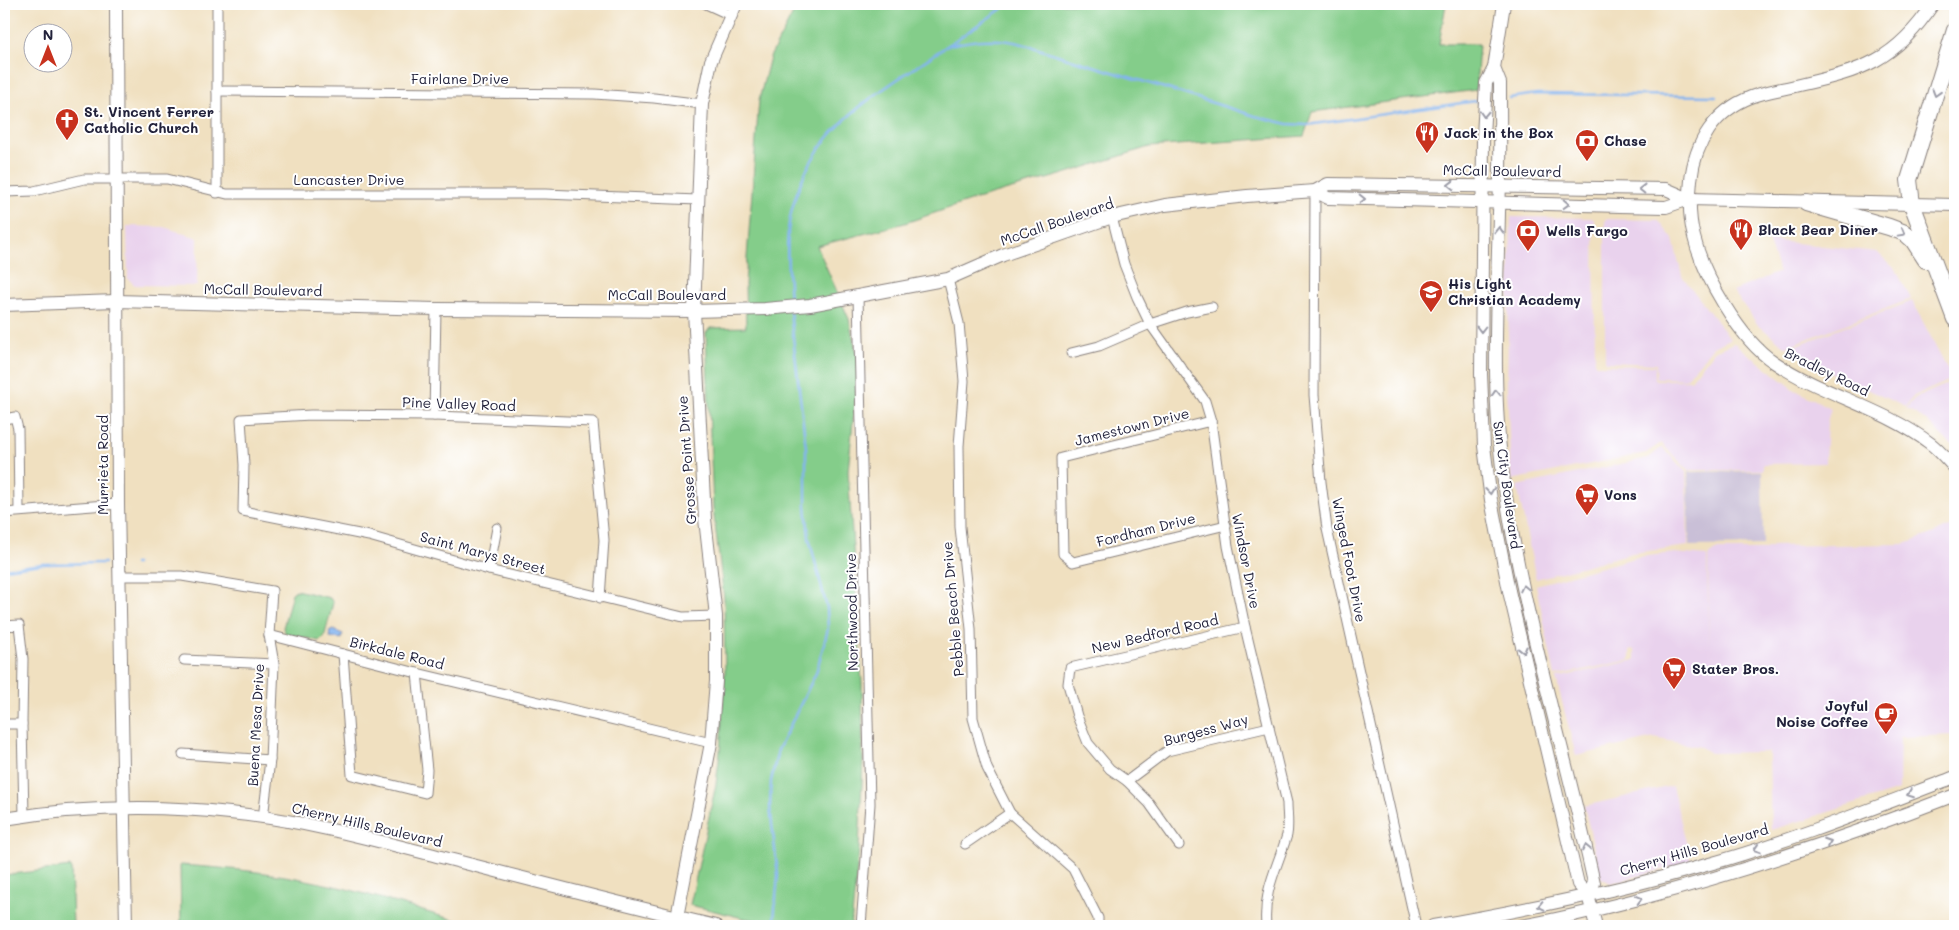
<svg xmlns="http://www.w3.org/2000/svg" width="1959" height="930" font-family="Mali,sans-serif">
  <rect width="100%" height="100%" fill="#fff"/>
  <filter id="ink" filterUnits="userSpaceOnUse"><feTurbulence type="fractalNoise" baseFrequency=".02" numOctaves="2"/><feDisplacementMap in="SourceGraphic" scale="10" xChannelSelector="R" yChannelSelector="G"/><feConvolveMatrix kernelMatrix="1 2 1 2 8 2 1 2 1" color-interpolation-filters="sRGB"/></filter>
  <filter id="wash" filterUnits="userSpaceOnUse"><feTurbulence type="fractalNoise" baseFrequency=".0096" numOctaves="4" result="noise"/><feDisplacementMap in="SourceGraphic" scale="20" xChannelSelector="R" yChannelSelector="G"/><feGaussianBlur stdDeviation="1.12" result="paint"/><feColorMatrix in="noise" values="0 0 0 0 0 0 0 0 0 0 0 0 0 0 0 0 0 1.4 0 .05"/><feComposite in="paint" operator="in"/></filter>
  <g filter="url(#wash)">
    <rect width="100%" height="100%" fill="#f0e0c0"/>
    <!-- built -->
    <g fill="#e9d2ed">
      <path d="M 1511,217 L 1594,218 L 1595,365 L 1655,366 L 1655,380 L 1691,380 L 1714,351 L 1734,343 L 1795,390 L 1831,408 L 1827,422 L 1825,463 L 1763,464 L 1763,470 L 1688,470 L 1661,443 L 1646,453 L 1511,480 L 1507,386 Z"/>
      <path d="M 1605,219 L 1658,220 L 1673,239 L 1682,276 L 1730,339 L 1713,347 L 1686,379 L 1656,378 L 1656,364 L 1605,362 Z"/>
      <path d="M 127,226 L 164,227 L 198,238 L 197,286 L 135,285 L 128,279 Z"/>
      <path d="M 1768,240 L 1877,252 L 1896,270 L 1911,299 L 1786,347 L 1758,325 L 1733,291 L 1779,272 Z"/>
      <path d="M 1912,301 L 1953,379 L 1914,396 L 1905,407 L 1825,370 L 1787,349 Z"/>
      <path d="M 1954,381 L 1955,383 L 1955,448 L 1924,419 L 1906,408 L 1915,398 Z"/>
      <path d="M 1662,447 L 1686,472 L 1688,546 L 1632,553 L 1536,579 L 1517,486 L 1649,458 Z"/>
      <path d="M 1955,525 L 1955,735 L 1900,737 L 1899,790 L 1771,830 L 1769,752 L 1710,753 L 1701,747 L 1654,738 L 1576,756 L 1556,678 L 1635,660 L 1635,650 L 1630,649 L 1630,660 L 1555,676 L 1536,585 L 1638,557 L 1675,553 L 1707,556 L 1709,649 L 1662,649 L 1709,649 L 1708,556 L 1716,550 L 1763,550 L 1773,546 L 1905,544 Z"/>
      <path d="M 1672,786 L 1691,862 L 1611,883 L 1601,878 L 1584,806 Z"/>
    </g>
    <!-- industrial -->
    <path fill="#c9bfd7" d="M 1762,471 L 1763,545 L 1689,546 L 1688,472 Z"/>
    <!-- green -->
    <g fill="#84cd8a" stroke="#537862">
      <path d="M 798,4 L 1446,4 L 1439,44 L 1479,44 L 1476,90 L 1312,112 L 1304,136 L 1149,147 L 1064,174 L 973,200 L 905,223 L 817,246 L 849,319 L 859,363 L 848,471 L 862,683 L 863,761 L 859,849 L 851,926 L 792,926 L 743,918 L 690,905 L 716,784 L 720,752 L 725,673 L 724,598 L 713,508 L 706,333 L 710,328 L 746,327 L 745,284 L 759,100 L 770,57 Z"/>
      <path d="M 296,590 L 330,598 L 333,603 L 324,638 L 319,641 L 285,633 L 283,628 L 292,593 Z"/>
      <path d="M 180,865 C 225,868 271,872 316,882 C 371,893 424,913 478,926 L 181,926 Z"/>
      <path d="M 71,867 L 73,926 L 4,926 L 4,875 Z"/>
    </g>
    <!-- water -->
    <path fill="#83b4ef" stroke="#526b95" d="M 333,630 L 343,634 L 341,639 L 330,637 L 329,632 Z"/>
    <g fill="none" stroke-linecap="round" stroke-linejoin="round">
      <!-- stream -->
      <g stroke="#83b4ef" stroke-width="2.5">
        <path d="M 949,45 C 973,40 995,37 1019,43 L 1255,116 L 1288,124 L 1307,125 L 1476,101"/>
        <path d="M 1509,98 L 1537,94 L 1716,96"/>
        <path d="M 790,303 C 789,277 785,249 789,223 C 804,140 855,108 920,64 C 950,44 979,24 1009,4"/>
        <path d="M 134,564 L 136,564"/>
        <path d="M 4,569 L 42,564 L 105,563"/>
        <path d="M 774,919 L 778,875 L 770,807 L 771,781 L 778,750 L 816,673 L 828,629 L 827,608 L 809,538 L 806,506 L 806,448 L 790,311"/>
      </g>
    </g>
  </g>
  <g filter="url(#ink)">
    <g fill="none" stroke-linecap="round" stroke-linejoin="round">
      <!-- street casing -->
      <g stroke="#89817e" stroke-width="11">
        <g id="street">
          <path d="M 217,4 L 217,193"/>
          <path d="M 706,4 L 730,15"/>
          <path d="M 217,91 L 594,94 L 654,98 L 702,104"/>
          <path d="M 1315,191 L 1314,395 L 1321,482 L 1327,529 L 1416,926"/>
          <path d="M 4,192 L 34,191 L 84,179 L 167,179 L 227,194 L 545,194 L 698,200"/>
          <path d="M 1112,217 L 1124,264 L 1137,297 L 1150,324 L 1205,401 L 1211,421 L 1228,546 L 1245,627 L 1287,803 C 1287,813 1289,825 1287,835 C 1277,869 1263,890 1266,926"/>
          <path d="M 948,279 L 959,323 L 964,381 L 959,446 L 960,527 L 971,629 L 973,718 L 987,768 L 1010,813 L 1073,869 L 1098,918 L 1098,926"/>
          <path d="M 858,296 L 870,804 L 861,926"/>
          <path d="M 1071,353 L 1099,346 L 1150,324 L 1187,312 L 1212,307"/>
          <path d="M 434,416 L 436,309"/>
          <path d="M 4,419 L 15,417 L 18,429 L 19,511"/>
          <path d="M 1211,421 L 1061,458 L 1063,554 L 1073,562 L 1226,525"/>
          <path d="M 4,513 L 118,504"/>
          <path d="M 489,570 L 497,528"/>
          <path d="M 119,576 L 182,576 L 272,591 L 269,635 L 417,673 L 711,743"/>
          <path d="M 600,598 L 604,540 L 593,422 L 434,416 L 311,415 L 241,419 L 244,465 L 243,511 L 369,536 L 489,570 L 683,617 L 716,616"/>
          <path d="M 4,626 L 19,625 L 23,659 L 22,724 L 24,815"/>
          <path d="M 343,654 L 352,775 L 425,793 L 427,770 L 417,673"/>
          <path d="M 184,660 L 274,664"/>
          <path d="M 4,724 L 22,724"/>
          <path d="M 183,754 L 270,760"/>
          <path d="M 1127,781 L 1167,751 L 1269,727"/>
          <path d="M 263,818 L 270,760 L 274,664 L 269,635"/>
          <path d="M 965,844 L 1010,813"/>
          <path d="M 1179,845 L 1149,803 L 1127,781 L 1110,769 L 1088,743 L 1077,716 L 1068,684 L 1070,668 L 1245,627"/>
        </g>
      </g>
      <!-- secondary casing -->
      <g stroke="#89817e" stroke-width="14">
        <g id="secondary">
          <path d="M 116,4 L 118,504 L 126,926"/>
          <path d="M 1504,4 L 1494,68 L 1486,83 L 1483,136 L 1481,374 L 1484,446 L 1491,500 L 1509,591 L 1578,884 L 1588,895 L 1596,926"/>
          <path d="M 1933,4 C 1896,60 1862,71 1799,85 C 1784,89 1766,91 1751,97 C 1715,111 1695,142 1691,180 C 1689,199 1689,218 1694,237 C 1703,275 1740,340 1774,362 C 1823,395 1884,408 1931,444 C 1940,451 1947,460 1955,468"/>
          <path d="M 1494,68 L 1500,83 C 1500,126 1501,170 1499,213 C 1497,303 1491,393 1504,482 C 1523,617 1565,749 1594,883 L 1588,895"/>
          <path d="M 1315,191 L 1328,198 L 1620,206 L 1666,207 L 1689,199 L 1955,205"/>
          <path d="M 4,305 L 116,301 L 436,309 L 694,311 L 765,309 L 810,305 L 948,279 L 1003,255 L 1112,217 L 1165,205 L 1247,196 L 1315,191 L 1328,184 L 1666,189 L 1689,199"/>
          <path d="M 4,819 C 78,807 155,805 230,813 C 302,820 371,839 441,857 C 532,880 624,905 716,926"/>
          <path d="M 677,917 L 711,743 L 716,681 L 716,616 L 705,519 L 694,311 L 702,104 L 711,61 L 736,4"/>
          <path d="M 1433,926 C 1525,910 1617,891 1706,865 C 1791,841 1873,808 1955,777"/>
          <path d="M 1521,926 C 1561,919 1600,909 1639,899 C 1747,871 1852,835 1955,795"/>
        </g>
      </g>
      <!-- highway casing -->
      <g stroke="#89817e" stroke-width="18">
        <g id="highway">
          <path d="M 1955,30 L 1909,180 L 1912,204 L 1955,319"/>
          <path d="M 1806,203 L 1889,227 L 1905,233 L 1913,240 L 1926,260"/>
        </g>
      </g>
      <!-- street -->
      <use href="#street" stroke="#fff" stroke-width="9"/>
      <!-- secondary -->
      <use href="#secondary" stroke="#fff" stroke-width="12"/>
      <!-- highway -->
      <use href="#highway" stroke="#fff" stroke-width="16"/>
    </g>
    <!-- one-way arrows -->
    <defs><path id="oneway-chevron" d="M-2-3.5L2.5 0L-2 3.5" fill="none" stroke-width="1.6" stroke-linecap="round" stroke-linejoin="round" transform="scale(1.25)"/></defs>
    <g stroke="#9c9ca7">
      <use href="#oneway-chevron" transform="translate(1936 93) rotate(107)"/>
      <use href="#oneway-chevron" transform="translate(1484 114) rotate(93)"/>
      <use href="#oneway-chevron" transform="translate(1451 185) rotate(-179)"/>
      <use href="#oneway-chevron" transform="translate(1642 189) rotate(-179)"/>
      <use href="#oneway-chevron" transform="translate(1362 199) rotate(1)"/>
      <use href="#oneway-chevron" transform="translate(1566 204) rotate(2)"/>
      <use href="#oneway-chevron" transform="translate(1499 230) rotate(-88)"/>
      <use href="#oneway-chevron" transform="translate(1902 233) rotate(29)"/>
      <use href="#oneway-chevron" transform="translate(1481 329) rotate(90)"/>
      <use href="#oneway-chevron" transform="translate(1496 393) rotate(-93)"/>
      <use href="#oneway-chevron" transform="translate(1490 491) rotate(83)"/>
      <use href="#oneway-chevron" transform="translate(1524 588) rotate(-102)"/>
      <use href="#oneway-chevron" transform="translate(1523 650) rotate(76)"/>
      <use href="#oneway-chevron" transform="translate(1910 794) rotate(159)"/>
      <use href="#oneway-chevron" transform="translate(1828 842) rotate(-20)"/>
      <use href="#oneway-chevron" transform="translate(1586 848) rotate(-103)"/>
      <use href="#oneway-chevron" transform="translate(1757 849) rotate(162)"/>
      <use href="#oneway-chevron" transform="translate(1639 899) rotate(-15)"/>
      <use href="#oneway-chevron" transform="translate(1541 906) rotate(167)"/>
    </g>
  </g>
  <!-- icons -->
  <defs>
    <g id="church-pin" transform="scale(1.25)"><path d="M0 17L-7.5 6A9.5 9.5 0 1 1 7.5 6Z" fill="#c8321e" stroke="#fff"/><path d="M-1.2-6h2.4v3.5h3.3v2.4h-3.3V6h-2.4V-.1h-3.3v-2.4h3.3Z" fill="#fff"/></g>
    <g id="restaurant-pin" transform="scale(1.25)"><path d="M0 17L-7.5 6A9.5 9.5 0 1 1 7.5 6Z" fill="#c8321e" stroke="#fff"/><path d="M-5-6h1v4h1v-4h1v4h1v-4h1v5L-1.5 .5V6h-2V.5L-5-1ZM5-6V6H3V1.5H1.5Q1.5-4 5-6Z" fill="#fff"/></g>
    <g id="bank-pin" transform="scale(1.25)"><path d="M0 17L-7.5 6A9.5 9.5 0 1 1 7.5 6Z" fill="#c8321e" stroke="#fff"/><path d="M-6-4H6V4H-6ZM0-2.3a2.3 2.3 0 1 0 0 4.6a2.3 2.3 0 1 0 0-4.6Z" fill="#fff"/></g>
    <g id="school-pin" transform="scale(1.25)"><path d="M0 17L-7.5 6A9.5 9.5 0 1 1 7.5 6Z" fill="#c8321e" stroke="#fff"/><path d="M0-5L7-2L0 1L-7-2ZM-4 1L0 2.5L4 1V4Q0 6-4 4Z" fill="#fff"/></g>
    <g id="supermarket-pin" transform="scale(1.25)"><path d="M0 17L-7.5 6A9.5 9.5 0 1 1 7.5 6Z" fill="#c8321e" stroke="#fff"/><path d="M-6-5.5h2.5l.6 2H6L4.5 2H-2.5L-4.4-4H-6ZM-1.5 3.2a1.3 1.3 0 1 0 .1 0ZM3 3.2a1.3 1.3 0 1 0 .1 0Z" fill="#fff"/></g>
    <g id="cafe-pin" transform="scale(1.25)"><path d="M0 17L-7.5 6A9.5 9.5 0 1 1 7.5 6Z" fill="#c8321e" stroke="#fff"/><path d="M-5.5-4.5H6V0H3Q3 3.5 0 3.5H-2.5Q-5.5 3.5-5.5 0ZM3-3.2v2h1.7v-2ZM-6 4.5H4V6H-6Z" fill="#fff"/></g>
  </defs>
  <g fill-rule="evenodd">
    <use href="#church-pin" x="67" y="120"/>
    <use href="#restaurant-pin" x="1427" y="133"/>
    <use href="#bank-pin" x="1587" y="141"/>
    <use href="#restaurant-pin" x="1741" y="230"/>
    <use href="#bank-pin" x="1528" y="231"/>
    <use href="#school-pin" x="1431" y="292"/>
    <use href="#supermarket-pin" x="1587" y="495"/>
    <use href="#supermarket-pin" x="1674" y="669"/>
    <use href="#cafe-pin" x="1886" y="714"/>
  </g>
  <g text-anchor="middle" stroke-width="4" stroke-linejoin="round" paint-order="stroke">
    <!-- street labels -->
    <g font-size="14" fill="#22223b" stroke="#fff">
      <text x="460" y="84">Fairlane Drive</text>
      <text transform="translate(1502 171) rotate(1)" y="5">McCall Boulevard</text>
      <text x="349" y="185">Lancaster Drive</text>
      <text transform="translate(1057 222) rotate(-19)" y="5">McCall Boulevard</text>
      <text transform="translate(263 290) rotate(1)" y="5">McCall Boulevard</text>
      <text x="667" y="300">McCall Boulevard</text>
      <text transform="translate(1827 372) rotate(26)" y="5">Bradley Road</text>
      <text transform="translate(459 404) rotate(2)" y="5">Pine Valley Road</text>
      <text transform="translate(1132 427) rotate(-14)" y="5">Jamestown Drive</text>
      <text transform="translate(687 460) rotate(-94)" y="5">Grosse Point Drive</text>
      <text transform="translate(103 465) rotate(-90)" y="5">Murrieta Road</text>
      <text transform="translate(1507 485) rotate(82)" y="5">Sun City Boulevard</text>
      <text transform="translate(1146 530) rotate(-14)" y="5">Fordham Drive</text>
      <text transform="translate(483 553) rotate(15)" y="5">Saint Marys Street</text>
      <text transform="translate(1349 560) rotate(79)" y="5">Winged Foot Drive</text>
      <text transform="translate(1246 561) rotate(79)" y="5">Windsor Drive</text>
      <text transform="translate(953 609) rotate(-95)" y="5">Pebble Beach Drive</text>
      <text transform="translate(852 612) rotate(-91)" y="5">Northwood Drive</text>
      <text transform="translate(1155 634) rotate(-13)" y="5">New Bedford Road</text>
      <text transform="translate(397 653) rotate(14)" y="5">Birkdale Road</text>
      <text transform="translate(256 725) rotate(-87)" y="5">Buena Mesa Drive</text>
      <text transform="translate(1206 730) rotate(-15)" y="5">Burgess Way</text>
      <text transform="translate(367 825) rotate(13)" y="5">Cherry Hills Boulevard</text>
      <text transform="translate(1694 850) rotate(-16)" y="5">Cherry Hills Boulevard</text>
    </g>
    <!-- poi labels -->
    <g font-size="14" font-weight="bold" fill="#22223b" stroke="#fff" text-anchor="start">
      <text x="84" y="117">St. Vincent Ferrer<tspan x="84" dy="16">Catholic Church</tspan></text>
      <text x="1444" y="138">Jack in the Box</text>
      <text x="1604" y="146">Chase</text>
      <text x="1758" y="235">Black Bear Diner</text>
      <text x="1546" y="236">Wells Fargo</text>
      <text x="1448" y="289">His Light<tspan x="1448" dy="16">Christian Academy</tspan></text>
      <text x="1604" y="500">Vons</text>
      <text x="1692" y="674">Stater Bros.</text>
      <text x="1868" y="711" text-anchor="end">Joyful<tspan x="1868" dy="16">Noise Coffee</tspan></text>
    </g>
  </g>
  <!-- margin -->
  <rect width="1959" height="930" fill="none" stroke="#fff" stroke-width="20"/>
  <!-- north arrow -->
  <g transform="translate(48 48)"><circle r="24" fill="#ffffff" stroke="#a7a7b1"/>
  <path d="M0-4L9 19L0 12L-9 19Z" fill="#c8321e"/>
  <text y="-8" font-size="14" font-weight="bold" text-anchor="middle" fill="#22223b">N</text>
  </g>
</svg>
